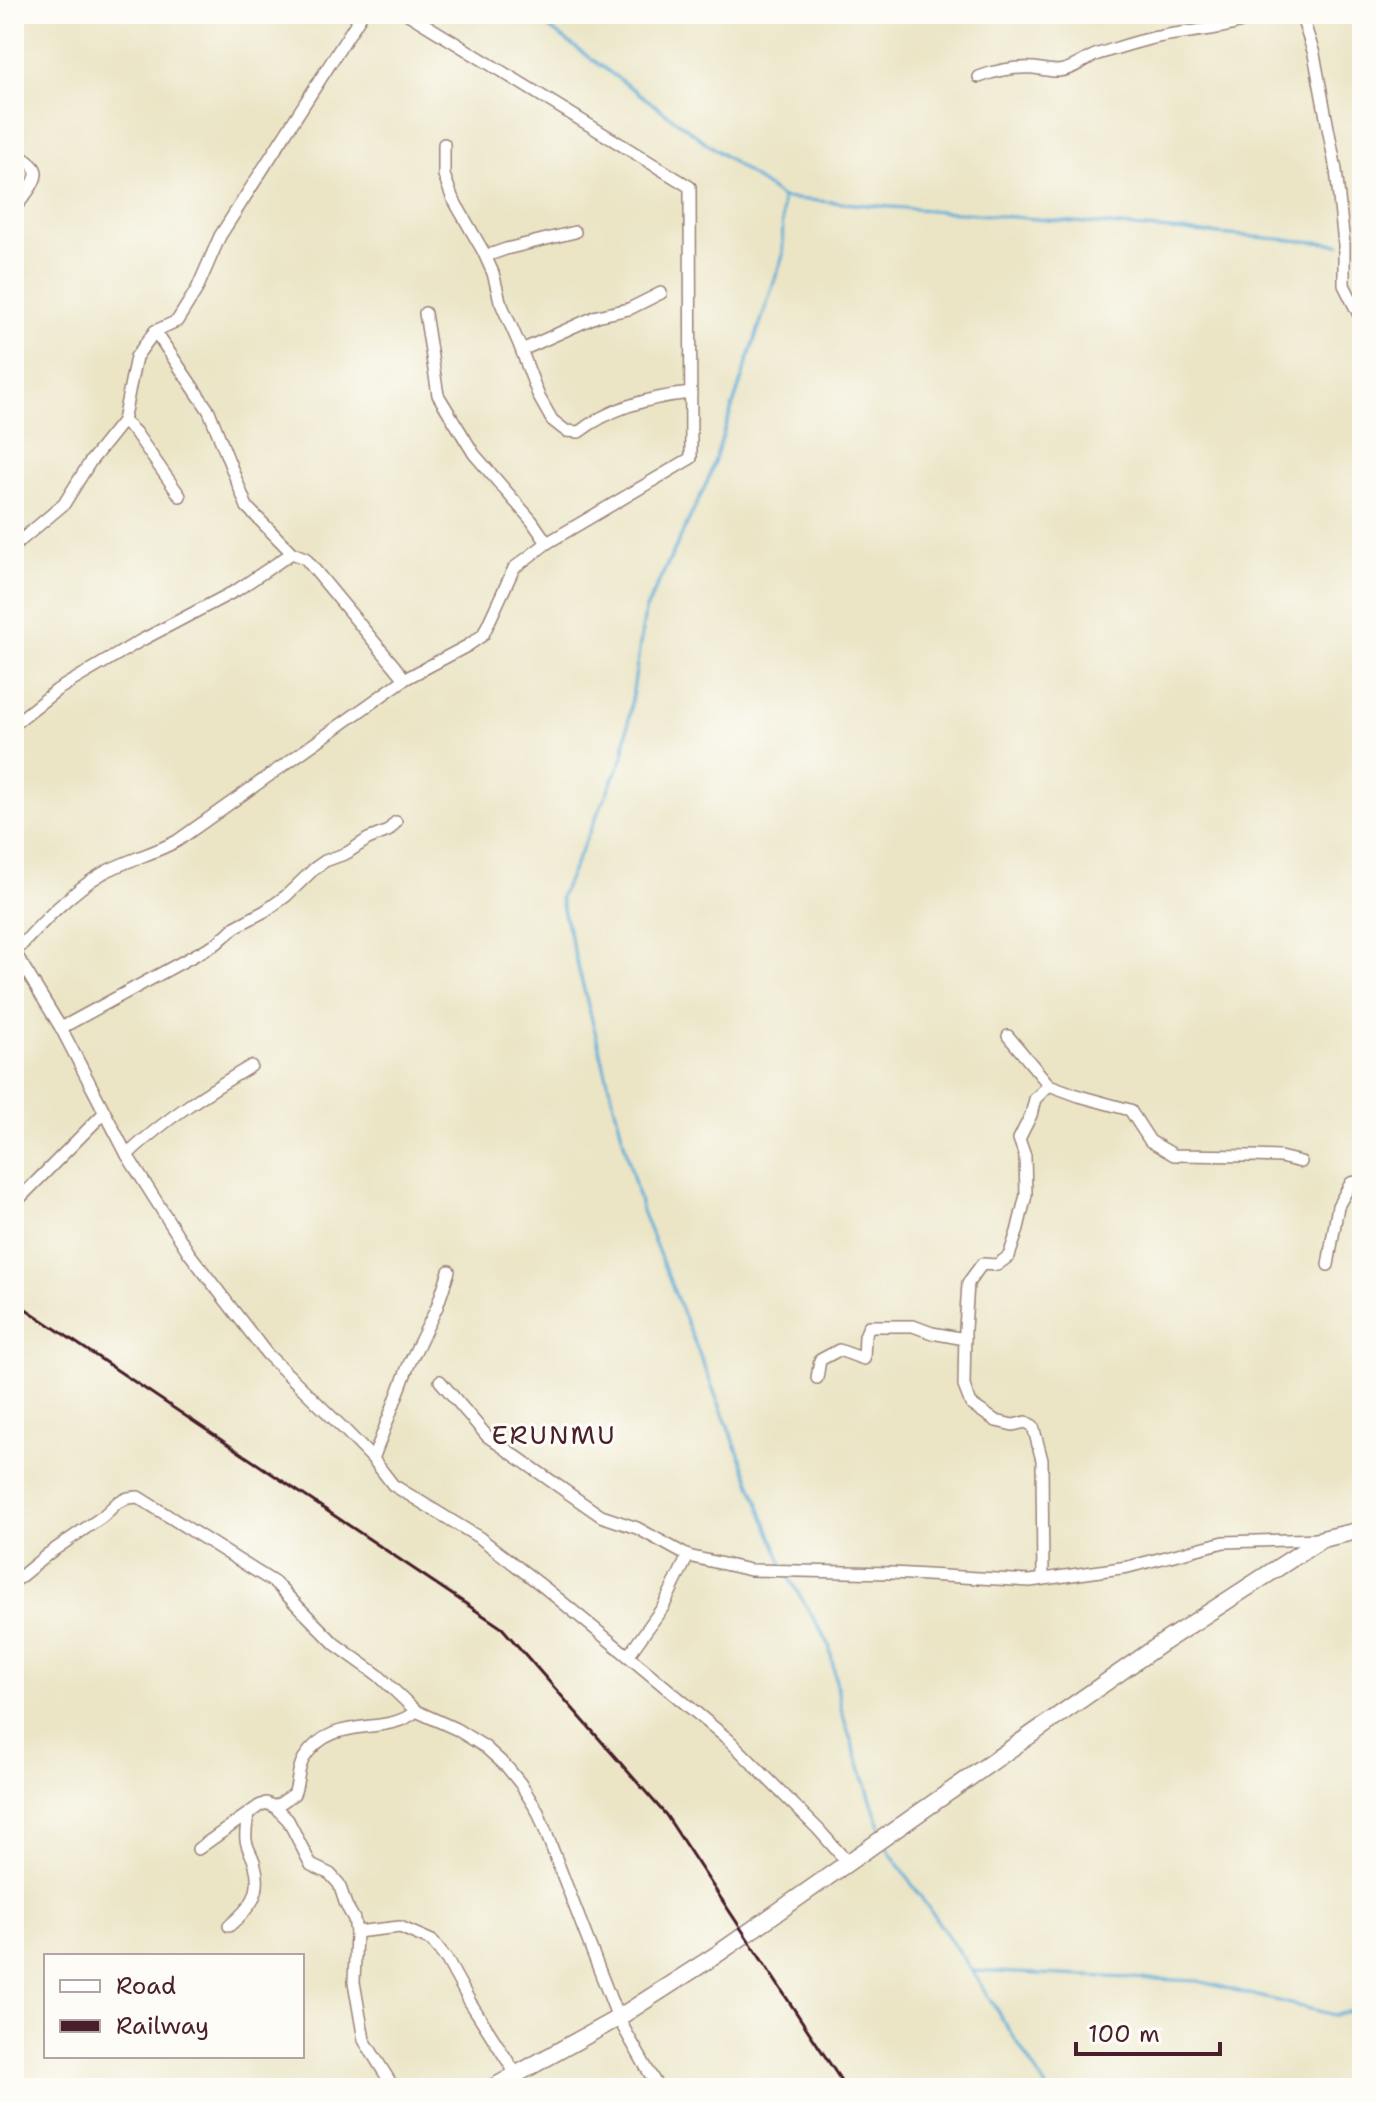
<svg xmlns="http://www.w3.org/2000/svg" width="1376" height="2102" font-family="'Shantell Sans',sans-serif">
  <rect width="100%" height="100%" fill="#fdfcf7"/>
  <filter id="ink" filterUnits="userSpaceOnUse"><feTurbulence type="fractalNoise" baseFrequency=".0125" numOctaves="2"/><feDisplacementMap in="SourceGraphic" scale="16" xChannelSelector="R" yChannelSelector="G"/><feConvolveMatrix kernelMatrix="1 2 1 2 8 2 1 2 1" color-interpolation-filters="sRGB"/></filter>
  <filter id="wash" filterUnits="userSpaceOnUse"><feTurbulence type="fractalNoise" baseFrequency=".006" numOctaves="4" result="noise"/><feDisplacementMap in="SourceGraphic" scale="32" xChannelSelector="R" yChannelSelector="G"/><feGaussianBlur stdDeviation="1.8" result="paint"/><feColorMatrix in="noise" values="0 0 0 0 0 0 0 0 0 0 0 0 0 0 0 0 0 1.4 0 .05"/><feComposite in="paint" operator="in"/></filter>
  <g filter="url(#wash)">
    <rect width="100%" height="100%" fill="#ebe5c6"/>
    <g fill="none" stroke-linecap="round" stroke-linejoin="round">
      <!-- stream -->
      <g stroke="#5dabd6" stroke-width="3">
        <path d="M 530,14 L 782,198 L 1340,244"/>
        <path d="M 782,198 L 783,255 L 708,480 L 645,611 L 623,757 L 560,898 L 642,1211 L 785,1569"/>
        <path d="M 788,1576 L 829,1644 L 842,1713 L 882,1833"/>
        <path d="M 886,1844 L 889,1851 L 972,1971 L 1046,2088"/>
        <path d="M 972,1971 L 1198,1981 L 1334,2015 L 1362,2008"/>
      </g>
    </g>
  </g>
  <g filter="url(#ink)">
    <g fill="none" stroke-linecap="round" stroke-linejoin="round">
      <!-- street casing -->
      <g stroke="#9a8278" stroke-width="14">
        <g id="street">
          <path d="M 1301,14 L 1314,54 L 1336,170 L 1344,244 L 1344,285 L 1362,321"/>
          <path d="M 979,77 C 997,70 1014,67 1034,68 C 1042,69 1050,71 1058,71 C 1073,70 1084,59 1098,54 C 1118,48 1137,41 1158,37 C 1194,29 1225,32 1260,14"/>
          <path d="M 444,144 L 444,175 L 452,197 L 483,251 L 493,273 L 500,301 L 519,344 L 539,397 L 552,420 L 566,431 L 579,432 C 611,407 650,397 691,393"/>
          <path d="M 14,152 C 20,157 32,162 35,169 C 41,179 20,201 14,209"/>
          <path d="M 486,256 L 506,249 L 575,232"/>
          <path d="M 425,313 L 438,395 L 474,454 L 532,521 L 547,543"/>
          <path d="M 155,331 L 209,411 L 247,507 L 292,553 L 305,558 L 405,679"/>
          <path d="M 522,350 L 597,316 L 629,309 L 661,293"/>
          <path d="M 123,421 L 135,432 L 180,496"/>
          <path d="M 14,546 L 64,504 L 90,462 L 123,421 L 136,357 L 155,331 L 177,321 L 197,289 L 220,236 L 362,14"/>
          <path d="M 14,724 L 57,690 L 140,641 L 237,590 L 292,553"/>
          <path d="M 14,951 L 61,1028 L 127,1155 L 189,1253 L 267,1354 L 344,1429 L 373,1459 L 393,1485 L 480,1538 L 545,1588 L 628,1656 L 729,1740 L 818,1829 L 849,1864"/>
          <path d="M 15,952 C 41,924 69,893 103,873 C 127,860 153,854 177,841 L 405,679 L 467,646 L 483,635 L 514,568 L 547,543 L 691,458 L 690,187 L 408,14"/>
          <path d="M 61,1028 L 217,943 L 235,927 L 265,911 L 286,896 L 315,868 L 325,861 L 347,853 L 368,839 L 388,831 L 396,822"/>
          <path d="M 1008,1036 L 1049,1085"/>
          <path d="M 127,1155 C 165,1119 206,1093 251,1066"/>
          <path d="M 14,1204 L 104,1113"/>
          <path d="M 1328,1265 L 1338,1206 L 1351,1183 L 1362,1181"/>
          <path d="M 817,1378 L 820,1360 L 839,1350 L 864,1359 L 865,1336 L 869,1326 L 913,1326 L 932,1333 L 965,1339"/>
          <path d="M 440,1381 L 487,1436 L 601,1516 L 637,1528 L 688,1556 L 750,1570 L 892,1573 L 1030,1581 L 1128,1567 L 1224,1542 L 1322,1539"/>
          <path d="M 373,1459 L 409,1364 L 437,1307 L 449,1271"/>
          <path d="M 1043,1579 L 1042,1460 L 1033,1426 L 1026,1422 L 1013,1425 L 996,1421 L 971,1404 L 964,1386 L 965,1329 L 968,1283 L 982,1264 L 997,1265 L 1009,1256 L 1017,1232 L 1026,1195 L 1025,1156 L 1019,1139 L 1031,1115 L 1035,1099 L 1049,1085 L 1079,1096 L 1130,1110 L 1150,1141 L 1174,1155 L 1252,1156 L 1280,1157 L 1301,1162"/>
          <path d="M 14,1582 L 48,1554 L 102,1517 L 118,1502 L 128,1498 L 138,1497 L 275,1583 L 335,1644 L 378,1675 L 416,1711 L 456,1729 L 485,1747 L 507,1767 L 520,1783 L 538,1812 L 618,2018 L 658,2088"/>
          <path d="M 628,1656 L 663,1607 L 688,1556"/>
          <path d="M 275,1807 L 294,1794 C 299,1782 297,1769 304,1758 C 334,1712 385,1738 416,1711"/>
          <path d="M 198,1849 L 259,1806 L 266,1803 L 275,1807 L 288,1820 L 311,1865 L 330,1874 L 339,1884 L 346,1905 L 354,1919 L 356,1932 L 400,1927 L 432,1941 L 447,1960 L 470,2002 L 516,2074"/>
          <path d="M 229,1926 C 250,1908 263,1894 255,1865 C 253,1856 247,1849 246,1840 C 245,1832 247,1822 248,1814"/>
          <path d="M 356,1932 L 354,1982 L 364,2040 L 394,2088"/>
        </g>
      </g>
      <!-- secondary casing -->
      <g stroke="#9a8278" stroke-width="19">
        <path id="secondary" d="M 492,2088 L 618,2018 L 716,1955 L 1162,1643 L 1322,1539 L 1362,1530"/>
      </g>
      <!-- street -->
      <use href="#street" stroke="#fff" stroke-width="11"/>
      <!-- secondary -->
      <use href="#secondary" stroke="#fff" stroke-width="16"/>
      <!-- rail -->
      <path stroke="#4a1f2b" stroke-width="3" d="M 14,1301 L 502,1628 L 666,1815 L 846,2088"/>
    </g>
  </g>
  <g text-anchor="middle" stroke-width="6" stroke-linejoin="round" paint-order="stroke">
    <!-- quarter labels -->
    <g font-size="26" letter-spacing="2" fill="#4a1f2b" stroke="#fdfcf7">
      <text x="554" y="1444">ERUNMU</text>
    </g>
  </g>
  <!-- margin -->
  <rect width="1376" height="2102" fill="none" stroke="#fdfcf7" stroke-width="48"/>
  <!-- legend -->
  <rect x="44" y="1954" width="260" height="104" fill="#fdfcf7" stroke="#b5a4a5" stroke-width="2"/>
  <rect x="60" y="1980" width="40" height="12" fill="#ffffff" stroke="#b5a4a5" stroke-width="2"/>
  <text x="116" y="1994" font-size="24" fill="#4a1f2b">Road</text>
  <rect x="60" y="2020" width="40" height="12" fill="#4a1f2b" stroke="#b5a4a5" stroke-width="2"/>
  <text x="116" y="2034" font-size="24" fill="#4a1f2b">Railway</text>
  <!-- scale -->
  <path d="M1076 2042v12h144v-12" fill="none" stroke="#4a1f2b" stroke-width="4"/>
  <text x="1088" y="2042" font-size="24" fill="#4a1f2b" stroke="#fdfcf7" stroke-width="6" paint-order="stroke">100 m</text>
</svg>
